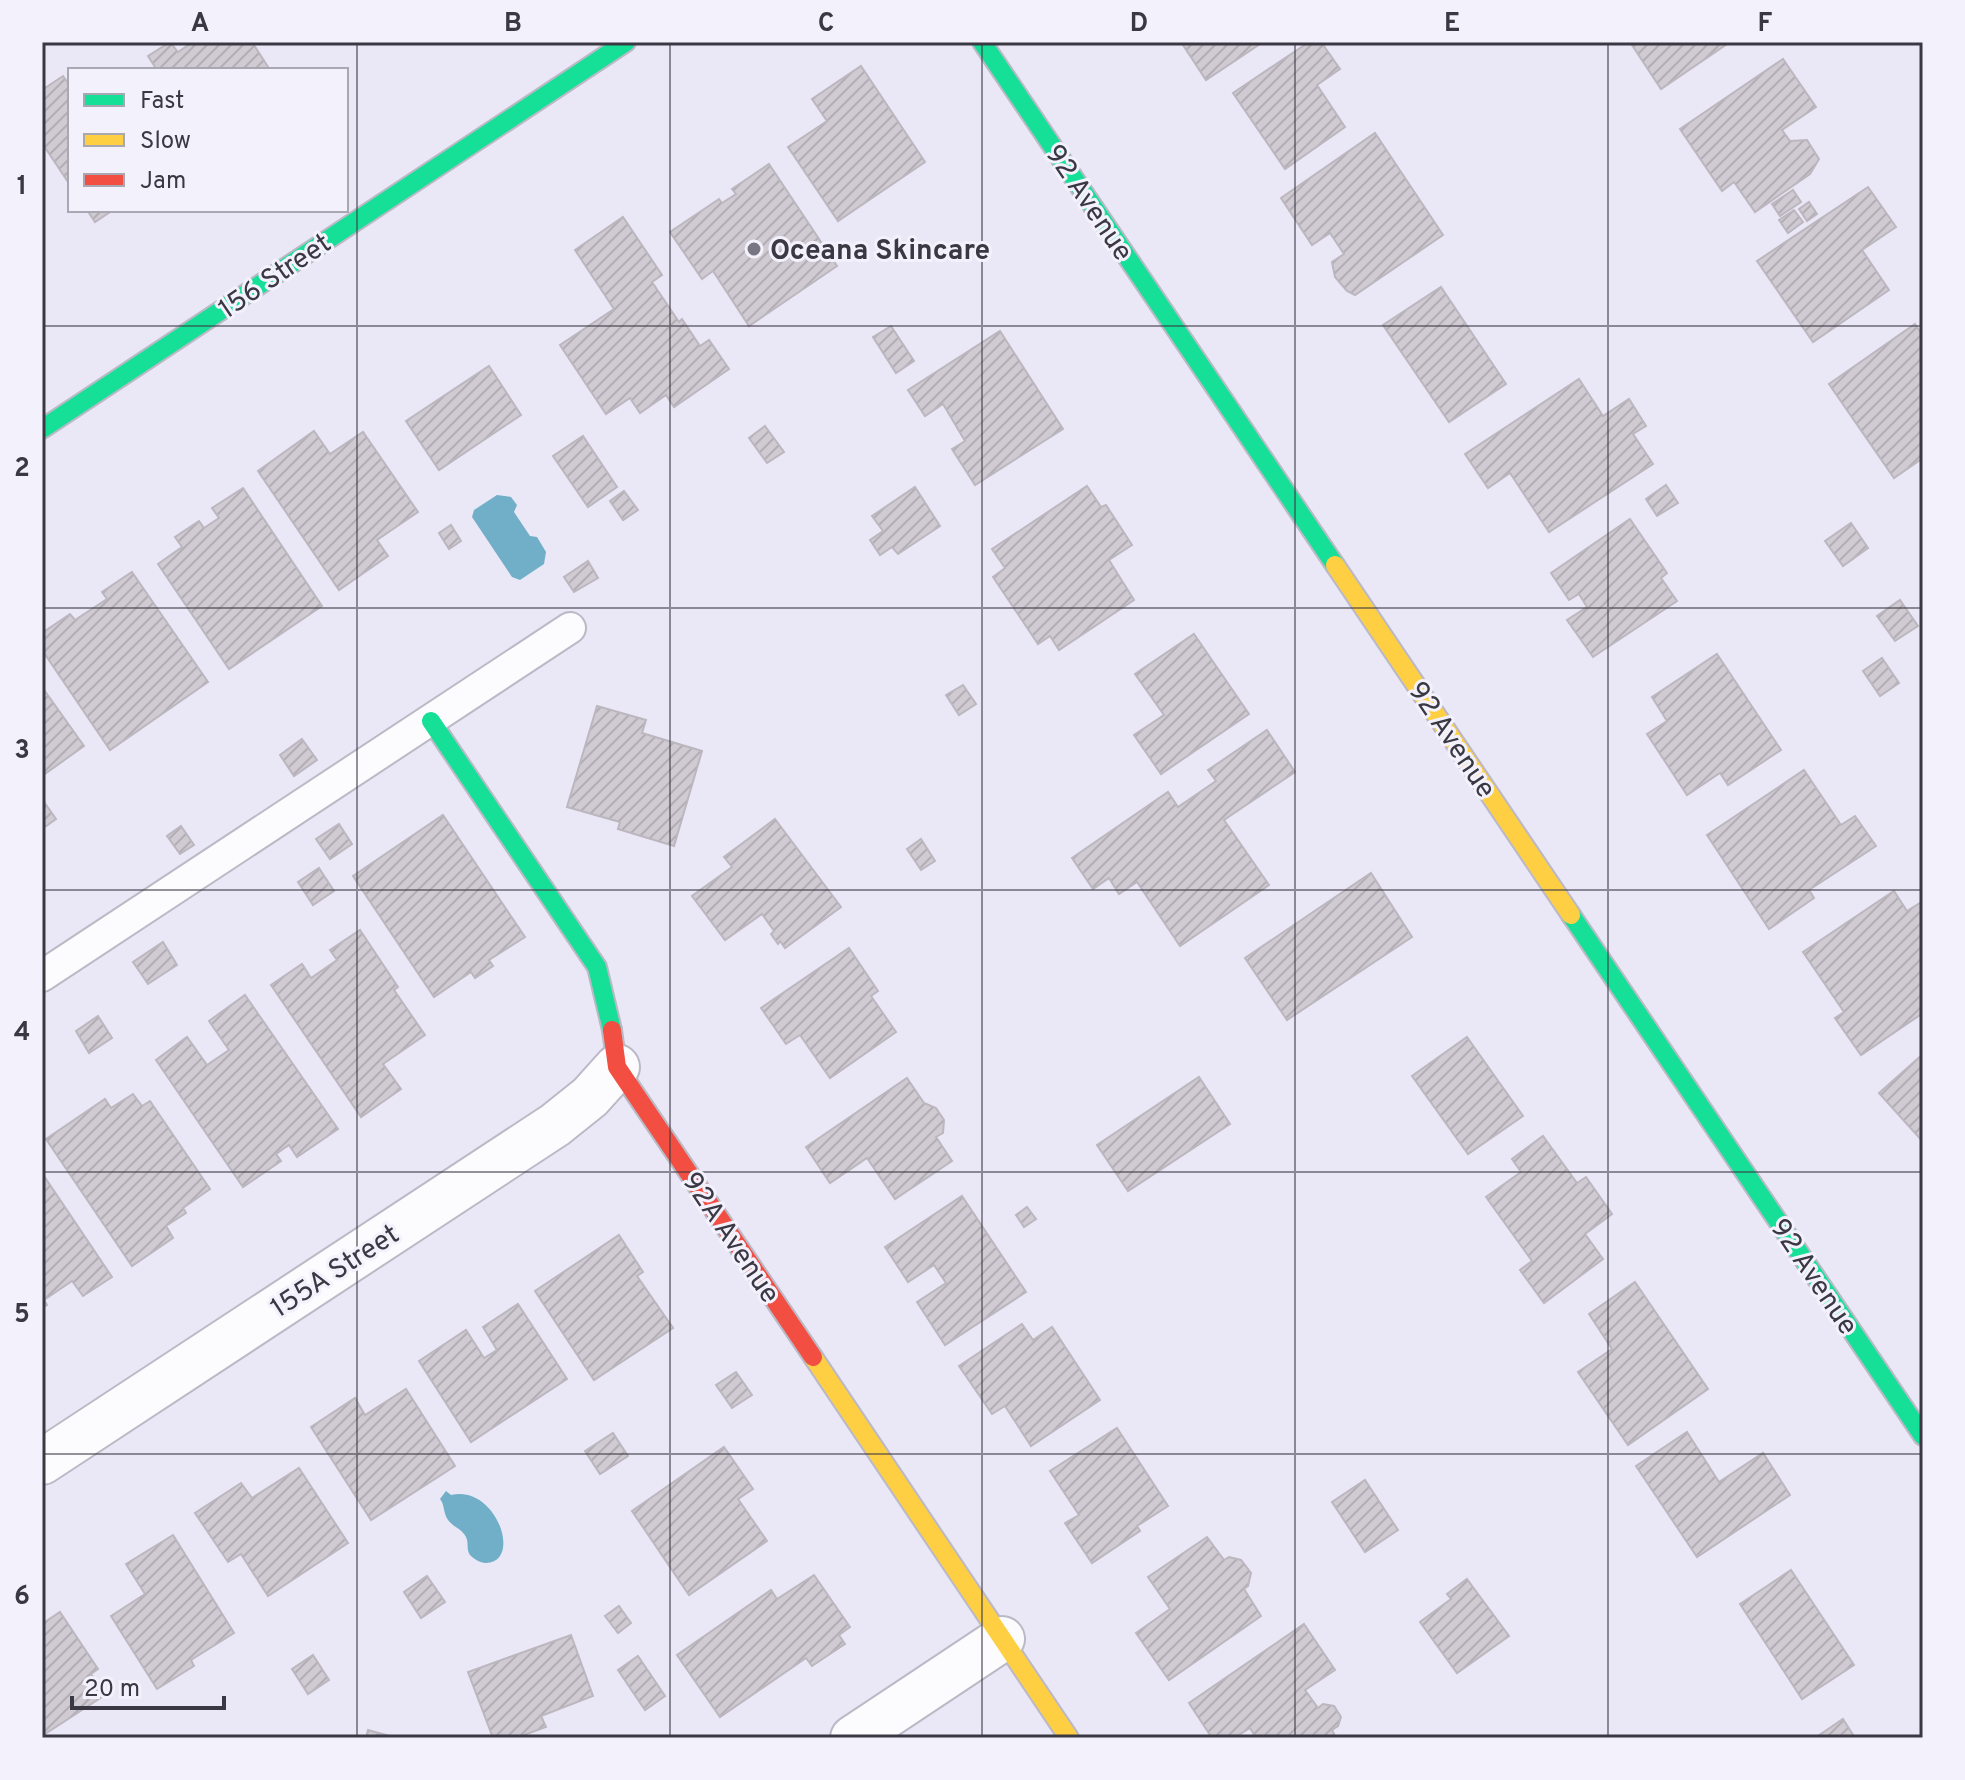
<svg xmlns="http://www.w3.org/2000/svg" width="1965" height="1780" font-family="Overpass,sans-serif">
  <defs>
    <pattern id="building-hatch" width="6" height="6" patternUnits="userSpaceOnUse" patternTransform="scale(2)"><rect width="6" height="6" fill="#d0cad3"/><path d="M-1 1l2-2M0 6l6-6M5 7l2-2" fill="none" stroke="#b3aeb6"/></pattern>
  </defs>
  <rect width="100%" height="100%" fill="#eae8f7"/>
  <!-- water -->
  <g fill="#70afc7">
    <path d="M 497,495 L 511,497 L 517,505 L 514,512 L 530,536 L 537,537 L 546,552 L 544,564 L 520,580 L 512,577 L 472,517 L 474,510 Z"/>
    <path d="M 446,1491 L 451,1495 C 496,1484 523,1562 486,1563 C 480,1563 474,1559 470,1555 C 466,1549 469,1543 466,1537 C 461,1528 453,1527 448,1520 C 443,1513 445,1505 440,1499 Z"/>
  </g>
  <!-- building -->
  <g fill="url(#building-hatch)" stroke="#bcb6bf" stroke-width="2">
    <path d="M 170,42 L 178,52 L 193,42 L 252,42 L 270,70 L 157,70 L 148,56 Z"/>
    <path d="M 1181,42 L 1263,42 L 1206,80 Z"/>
    <path d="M 1309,42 L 1321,42 L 1340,69 L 1317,85 L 1345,127 L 1285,169 L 1233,93 Z"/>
    <path d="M 1630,42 L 1730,42 L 1661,89 Z"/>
    <path d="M 1783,59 L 1816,107 L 1782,130 L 1790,141 L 1807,140 L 1819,159 L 1810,174 L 1755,212 L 1734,182 L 1722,191 L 1680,129 Z"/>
    <path d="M 861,66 L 925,162 L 838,221 L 788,147 L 827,121 L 812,99 Z"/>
    <path d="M 63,76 L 70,86 L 70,185 L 42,143 L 42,90 Z"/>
    <path d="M 1375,133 L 1443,235 L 1355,295 L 1347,291 L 1335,277 L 1332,262 L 1344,254 L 1330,233 L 1312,245 L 1281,198 Z"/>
    <path d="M 769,164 L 837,266 L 749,326 L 713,271 L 702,279 L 670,232 L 719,199 L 722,203 L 736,194 L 732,189 Z"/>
    <path d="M 1868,187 L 1896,227 L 1862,250 L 1889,290 L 1813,342 L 1757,261 Z"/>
    <path d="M 1793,190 L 1801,202 L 1780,216 L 1772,204 Z"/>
    <path d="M 1809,202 L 1817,214 L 1807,221 L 1799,209 Z"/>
    <path d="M 87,210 L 113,210 L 95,222 Z"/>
    <path d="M 1794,210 L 1803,222 L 1788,233 L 1779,220 Z"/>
    <path d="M 623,217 L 662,275 L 652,282 L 679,322 L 682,319 L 700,346 L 709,340 L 729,369 L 674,407 L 666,395 L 640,413 L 630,398 L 606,414 L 560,345 L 614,309 L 575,250 Z"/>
    <path d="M 1441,287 L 1506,384 L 1449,422 L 1383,325 Z"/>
    <path d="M 1915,324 L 1923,336 L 1923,458 L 1894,478 L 1829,384 Z"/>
    <path d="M 891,326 L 914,361 L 896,373 L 873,337 Z"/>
    <path d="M 1000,331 L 1063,429 L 975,485 L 952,449 L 965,441 L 943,404 L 925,416 L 908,390 Z"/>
    <path d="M 489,366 L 521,415 L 439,470 L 406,421 Z"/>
    <path d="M 1579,379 L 1603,416 L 1629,399 L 1646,426 L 1633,434 L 1653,464 L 1549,532 L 1510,473 L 1488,488 L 1465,454 Z"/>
    <path d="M 765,426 L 784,452 L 767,463 L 749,438 Z"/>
    <path d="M 314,431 L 330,454 L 363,432 L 418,512 L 377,540 L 388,556 L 339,590 L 258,471 Z"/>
    <path d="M 583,436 L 617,487 L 588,507 L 553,456 Z"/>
    <path d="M 1666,485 L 1678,503 L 1657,516 L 1646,499 Z"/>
    <path d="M 1087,486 L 1101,507 L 1106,505 L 1132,545 L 1109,560 L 1134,600 L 1059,650 L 1050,636 L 1038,644 L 993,577 L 1005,568 L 992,549 Z"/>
    <path d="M 915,487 L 940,526 L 898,554 L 892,547 L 880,555 L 870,540 L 883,531 L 872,516 Z"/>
    <path d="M 243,488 L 322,606 L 229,669 L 158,564 L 182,547 L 175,537 L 199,521 L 204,528 L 219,518 L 212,508 Z"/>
    <path d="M 624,491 L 638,510 L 623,520 L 610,501 Z"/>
    <path d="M 1630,519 L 1667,573 L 1661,578 L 1677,601 L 1593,657 L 1567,620 L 1587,607 L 1579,594 L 1569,600 L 1551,573 Z"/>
    <path d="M 1851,523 L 1868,548 L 1843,566 L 1825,541 Z"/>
    <path d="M 451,525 L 461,541 L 449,549 L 439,533 Z"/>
    <path d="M 588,561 L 598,578 L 574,592 L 564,577 Z"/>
    <path d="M 132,572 L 208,682 L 110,750 L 42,650 L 42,633 L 70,614 L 75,620 L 107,599 L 102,592 Z"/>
    <path d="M 1900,600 L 1918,626 L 1895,641 L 1877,616 Z"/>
    <path d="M 1194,634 L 1249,714 L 1161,774 L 1134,735 L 1164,715 L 1135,674 Z"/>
    <path d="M 1717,654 L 1781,750 L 1728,785 L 1720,773 L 1687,795 L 1647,734 L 1667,721 L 1652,697 Z"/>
    <path d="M 1882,658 L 1899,683 L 1880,696 L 1863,671 Z"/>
    <path d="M 963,685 L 976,704 L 959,715 L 946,695 Z"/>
    <path d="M 42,687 L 84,746 L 42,776 Z"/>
    <path d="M 597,706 L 646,720 L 642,733 L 702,751 L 674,846 L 618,829 L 620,822 L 567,807 Z"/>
    <path d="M 1267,730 L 1295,772 L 1224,820 L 1269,885 L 1180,946 L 1137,882 L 1119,894 L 1109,878 L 1093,889 L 1072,858 L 1168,792 L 1178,807 L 1216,781 L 1208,770 Z"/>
    <path d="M 302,739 L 317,760 L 294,776 L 280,755 Z"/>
    <path d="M 1804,770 L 1841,825 L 1855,816 L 1876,846 L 1809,890 L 1814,898 L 1769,929 L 1707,835 Z"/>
    <path d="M 42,799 L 56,819 L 42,829 Z"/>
    <path d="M 443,815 L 525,937 L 489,960 L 493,966 L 475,978 L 471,972 L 434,997 L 353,876 Z"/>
    <path d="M 775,819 L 841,907 L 785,948 L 780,941 L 778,944 L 771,934 L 774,931 L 762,914 L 725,940 L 692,896 L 732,867 L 724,857 Z"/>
    <path d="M 339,824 L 352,844 L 330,859 L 316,839 Z"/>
    <path d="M 181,826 L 194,845 L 180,854 L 167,836 Z"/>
    <path d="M 921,839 L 935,861 L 921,870 L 907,849 Z"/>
    <path d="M 319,868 L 334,891 L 313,905 L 298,882 Z"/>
    <path d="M 1371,873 L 1412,937 L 1287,1020 L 1245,958 Z"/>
    <path d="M 1894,891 L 1907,911 L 1923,901 L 1923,1013 L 1861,1055 L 1835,1018 L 1844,1012 L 1803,952 Z"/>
    <path d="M 360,930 L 398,987 L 394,990 L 425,1035 L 383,1064 L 401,1089 L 361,1117 L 271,985 L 302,964 L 311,978 L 337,960 L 330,950 Z"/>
    <path d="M 163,942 L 177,965 L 148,984 L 133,962 Z"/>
    <path d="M 849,948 L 878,991 L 871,996 L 896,1032 L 830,1078 L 800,1035 L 786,1044 L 761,1008 Z"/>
    <path d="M 245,995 L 338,1129 L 297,1157 L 289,1145 L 276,1154 L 281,1161 L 243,1187 L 156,1060 L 187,1037 L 207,1065 L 229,1050 L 209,1021 Z"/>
    <path d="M 98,1016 L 112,1038 L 89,1053 L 76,1031 Z"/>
    <path d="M 1467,1037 L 1523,1116 L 1468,1154 L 1412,1076 Z"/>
    <path d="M 1923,1054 L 1923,1142 L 1879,1093 Z"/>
    <path d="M 1199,1077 L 1230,1124 L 1128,1191 L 1097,1145 Z"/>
    <path d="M 907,1078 L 924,1103 L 936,1108 L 944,1120 L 943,1133 L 936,1137 L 952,1161 L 895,1199 L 867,1158 L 830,1183 L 806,1147 Z"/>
    <path d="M 133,1094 L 142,1106 L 150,1101 L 210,1189 L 183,1208 L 186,1213 L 166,1226 L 173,1238 L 132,1266 L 46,1139 L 105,1099 L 111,1108 Z"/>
    <path d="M 1543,1136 L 1577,1183 L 1586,1177 L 1612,1214 L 1585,1234 L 1603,1259 L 1544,1303 L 1520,1270 L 1532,1261 L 1486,1197 L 1521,1172 L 1512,1159 Z"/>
    <path d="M 42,1173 L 112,1277 L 83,1296 L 72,1281 L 44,1300 L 47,1305 L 42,1308 Z"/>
    <path d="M 962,1196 L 1026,1292 L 945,1345 L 917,1302 L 946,1283 L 934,1265 L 908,1282 L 885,1247 Z"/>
    <path d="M 1027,1207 L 1036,1219 L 1024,1227 L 1016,1215 Z"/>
    <path d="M 619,1235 L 643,1272 L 637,1276 L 673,1328 L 594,1380 L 535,1291 Z"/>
    <path d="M 1635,1282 L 1708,1389 L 1628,1445 L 1578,1372 L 1612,1349 L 1589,1314 Z"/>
    <path d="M 518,1304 L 567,1379 L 471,1442 L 419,1361 L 466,1330 L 484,1358 L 497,1350 L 483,1327 Z"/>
    <path d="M 1022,1324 L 1033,1340 L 1052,1327 L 1100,1400 L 1031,1446 L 1005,1406 L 992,1414 L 959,1366 Z"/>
    <path d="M 736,1372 L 752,1395 L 732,1408 L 716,1385 Z"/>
    <path d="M 406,1389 L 455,1466 L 371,1520 L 311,1427 L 355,1398 L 365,1415 Z"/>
    <path d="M 1117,1428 L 1168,1506 L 1137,1526 L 1140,1531 L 1092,1563 L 1065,1523 L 1079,1515 L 1050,1471 Z"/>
    <path d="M 1687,1432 L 1719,1482 L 1763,1453 L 1790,1495 L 1697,1557 L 1636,1466 Z"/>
    <path d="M 613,1433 L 628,1456 L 600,1474 L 585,1451 Z"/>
    <path d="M 724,1447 L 753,1489 L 738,1499 L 767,1541 L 689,1595 L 632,1511 Z"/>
    <path d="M 299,1468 L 348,1543 L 268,1596 L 241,1554 L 228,1562 L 195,1513 L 241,1483 L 252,1498 Z"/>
    <path d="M 1365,1480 L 1398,1530 L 1365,1552 L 1332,1502 Z"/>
    <path d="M 173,1535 L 234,1633 L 191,1660 L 194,1666 L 157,1689 L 111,1616 L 145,1594 L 126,1564 Z"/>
    <path d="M 1207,1537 L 1224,1560 L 1229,1557 L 1241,1560 L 1251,1573 L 1248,1586 L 1244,1589 L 1261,1616 L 1169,1680 L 1136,1633 L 1170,1609 L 1148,1577 Z"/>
    <path d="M 1791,1570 L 1854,1665 L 1802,1699 L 1740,1604 Z"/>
    <path d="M 814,1575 L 850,1627 L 839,1635 L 845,1644 L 812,1666 L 806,1658 L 720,1717 L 677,1655 L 771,1590 L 777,1599 Z"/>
    <path d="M 427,1576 L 445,1602 L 421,1618 L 404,1592 Z"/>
    <path d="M 1467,1579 L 1509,1636 L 1457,1673 L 1420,1622 L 1451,1599 L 1447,1594 Z"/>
    <path d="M 619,1606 L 631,1623 L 618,1633 L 605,1616 Z"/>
    <path d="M 60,1612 L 98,1669 L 91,1674 L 105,1695 L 42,1736 L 42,1624 Z"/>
    <path d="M 1304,1624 L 1335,1670 L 1305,1690 L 1318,1708 L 1323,1704 L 1334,1706 L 1341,1717 L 1338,1726 L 1332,1730 L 1336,1738 L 1253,1738 L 1255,1736 L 1250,1728 L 1234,1738 L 1212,1738 L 1189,1703 Z"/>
    <path d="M 571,1635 L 593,1696 L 541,1716 L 546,1727 L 516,1738 L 493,1738 L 468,1672 Z"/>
    <path d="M 313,1655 L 329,1680 L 308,1694 L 292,1669 Z"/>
    <path d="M 638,1656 L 665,1696 L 645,1710 L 618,1670 Z"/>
    <path d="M 1843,1719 L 1855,1738 L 1815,1738 Z"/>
    <path d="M 368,1730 L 397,1738 L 366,1738 Z"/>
  </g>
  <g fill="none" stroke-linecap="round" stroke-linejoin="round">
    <!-- lane casing -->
    <g stroke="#bbb9c5" stroke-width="34">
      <path id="lane" d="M 42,976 L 570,628"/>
    </g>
    <!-- street casing -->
    <g stroke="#bbb9c5" stroke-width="48">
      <g id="street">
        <path d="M 42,1462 L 555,1125 L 590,1097 L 617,1067"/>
        <path d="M 853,1738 L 1002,1639"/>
      </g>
    </g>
    <!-- fast casing -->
    <g stroke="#bbb9c5" stroke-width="22">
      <g id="fast">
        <path d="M 982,42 L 1335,565"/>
        <path d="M 42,429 L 626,42"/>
        <path d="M 431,721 L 597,967 L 612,1030"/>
        <path d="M 1571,915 L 1923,1436"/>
      </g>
    </g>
    <!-- slow casing -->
    <g stroke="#bbb9c5" stroke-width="22">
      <g id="slow">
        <path d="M 1335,565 L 1571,915"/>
        <path d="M 813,1357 L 1069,1738"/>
      </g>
    </g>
    <!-- jam casing -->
    <g stroke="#bbb9c5" stroke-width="22">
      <path id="jam" d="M 612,1030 L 617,1067 L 813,1357"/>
    </g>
    <!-- lane -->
    <use href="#lane" stroke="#fcfcfe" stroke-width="30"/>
    <!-- street -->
    <use href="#street" stroke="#fcfcfe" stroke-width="44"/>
    <!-- fast -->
    <use href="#fast" stroke="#16e098" stroke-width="18"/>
    <!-- slow -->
    <use href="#slow" stroke="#ffcf43" stroke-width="18"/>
    <!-- jam -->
    <use href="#jam" stroke="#f24e42" stroke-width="18"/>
  </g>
  <!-- grid -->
  <path fill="none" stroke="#3a3843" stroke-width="2" stroke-opacity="0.55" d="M 357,42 L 357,1738M 670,42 L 670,1738M 982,42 L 982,1738M 1295,42 L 1295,1738M 1608,42 L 1608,1738M 42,326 L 1923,326M 42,608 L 1923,608M 42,890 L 1923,890M 42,1172 L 1923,1172M 42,1454 L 1923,1454"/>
  <!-- markers -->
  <circle fill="#787682" stroke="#f3f1fc" stroke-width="3" cx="754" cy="249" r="8"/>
  <g text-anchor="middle" stroke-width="6" stroke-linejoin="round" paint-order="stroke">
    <!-- street labels -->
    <g font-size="28" fill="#3a3843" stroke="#f3f1fc">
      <text transform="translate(1090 202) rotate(56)" y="10">92 Avenue</text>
      <text transform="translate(274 275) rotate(-34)" y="10">156 Street</text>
      <text transform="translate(1453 739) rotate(56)" y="10">92 Avenue</text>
      <text transform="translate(732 1237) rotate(56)" y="10">92A Avenue</text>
      <text transform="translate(334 1270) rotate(-33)" y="10">155A Street</text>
      <text transform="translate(1815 1276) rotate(56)" y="10">92 Avenue</text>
    </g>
    <!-- poi labels -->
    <g font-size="28" font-weight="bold" fill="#3a3843" stroke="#f3f1fc" text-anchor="start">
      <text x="770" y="259">Oceana Skincare</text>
    </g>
  </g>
  <!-- border -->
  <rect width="1965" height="1780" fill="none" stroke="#f3f1fc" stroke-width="88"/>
  <!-- legend -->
  <rect x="68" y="68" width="280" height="144" fill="#f3f1fc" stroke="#a9a7b2" stroke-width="2"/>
  <rect x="84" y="94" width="40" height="12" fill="#16e098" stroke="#a9a7b2" stroke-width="2"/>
  <text x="140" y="108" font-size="24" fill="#3a3843">Fast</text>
  <rect x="84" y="134" width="40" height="12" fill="#ffcf43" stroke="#a9a7b2" stroke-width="2"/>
  <text x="140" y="148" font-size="24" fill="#3a3843">Slow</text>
  <rect x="84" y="174" width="40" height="12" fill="#f24e42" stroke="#a9a7b2" stroke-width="2"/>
  <text x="140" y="188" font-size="24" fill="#3a3843">Jam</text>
  <!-- scale -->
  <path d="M72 1696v12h152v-12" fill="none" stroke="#3a3843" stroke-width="4"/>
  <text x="84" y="1696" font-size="24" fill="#3a3843" stroke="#f3f1fc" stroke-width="6" paint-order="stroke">20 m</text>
  <rect x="44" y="44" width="1877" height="1692" fill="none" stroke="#3a3843" stroke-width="3"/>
  <g font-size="26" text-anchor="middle" font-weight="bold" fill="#3a3843">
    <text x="200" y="31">A</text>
    <text x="513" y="31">B</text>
    <text x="826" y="31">C</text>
    <text x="1139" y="31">D</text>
    <text x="1452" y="31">E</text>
    <text x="1765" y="31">F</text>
    <text x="22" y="194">1</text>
    <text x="22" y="476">2</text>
    <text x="22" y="758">3</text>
    <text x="22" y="1040">4</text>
    <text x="22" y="1322">5</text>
    <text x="22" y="1604">6</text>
  </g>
</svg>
